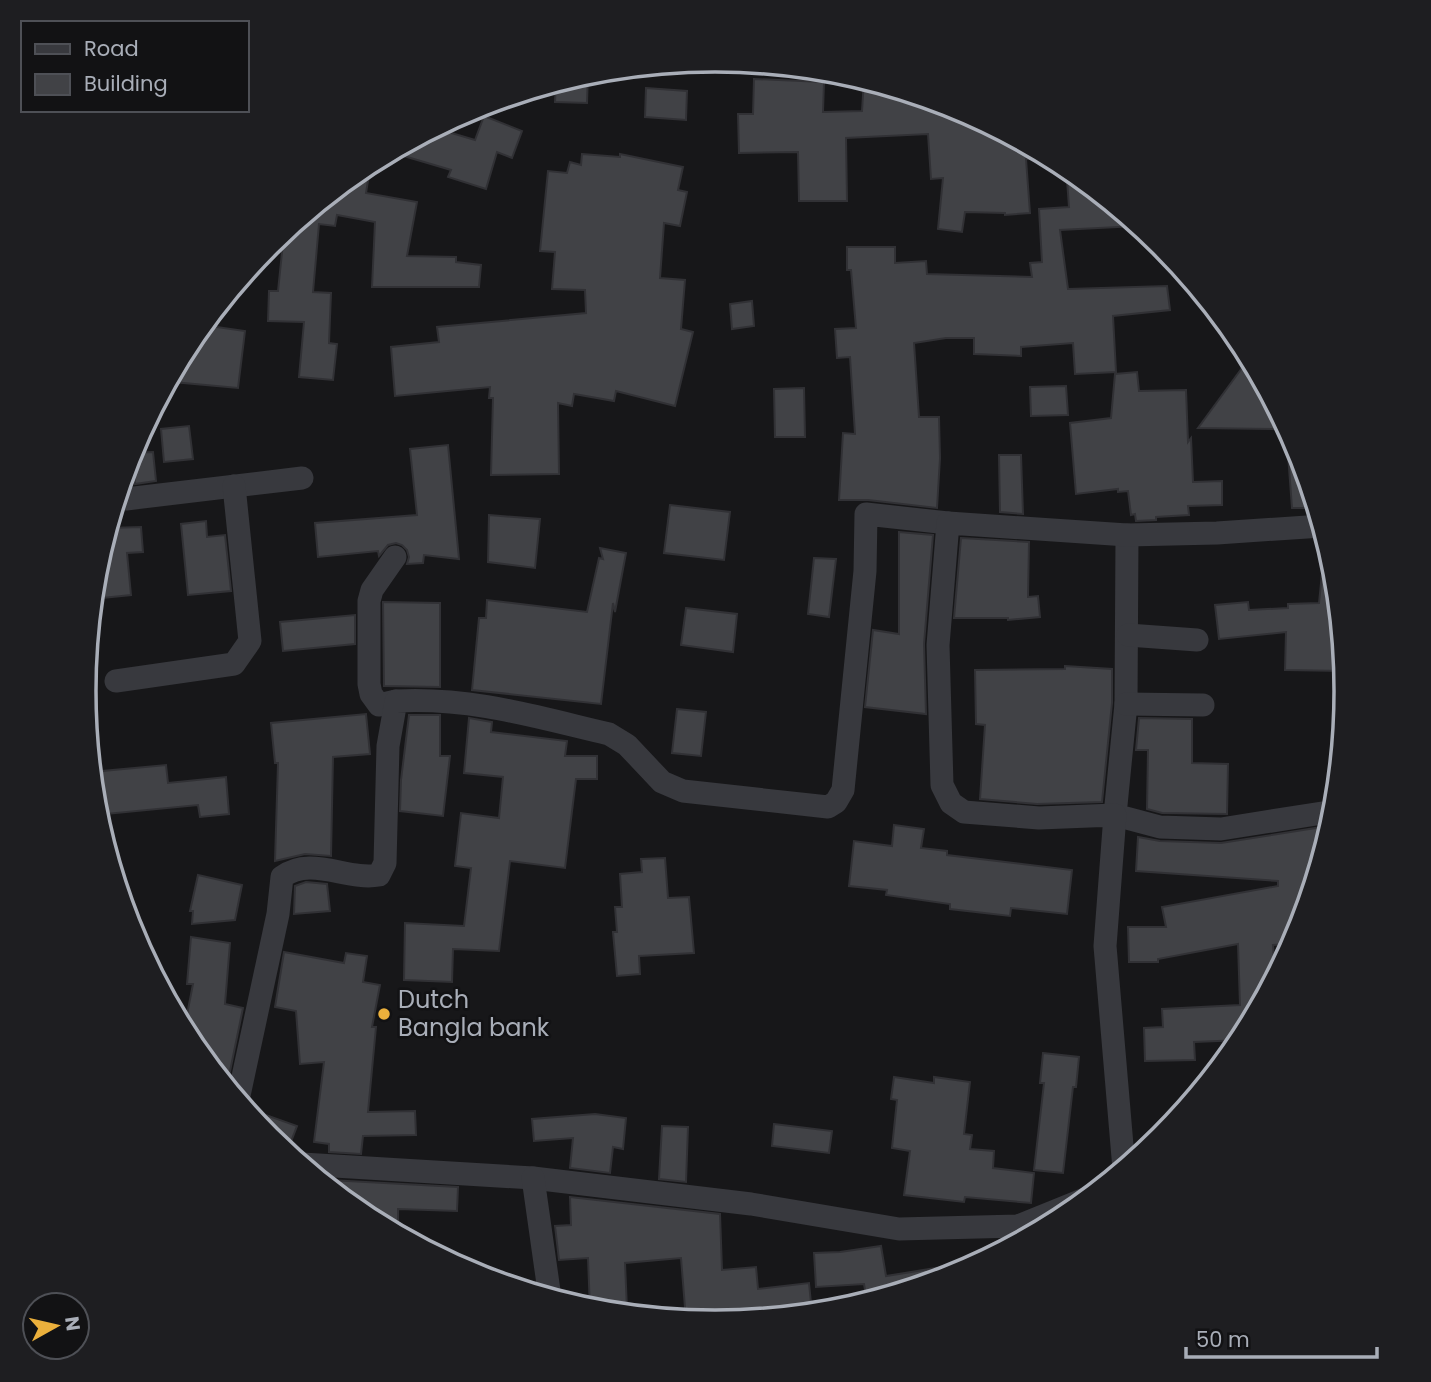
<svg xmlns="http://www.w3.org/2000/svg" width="1431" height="1382" font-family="Poppins,sans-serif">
  <rect width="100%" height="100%" fill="#171719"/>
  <!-- building -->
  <g fill="#414246" stroke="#313135" stroke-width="2">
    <path d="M 588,73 L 587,103 L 555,102 L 556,83 Z"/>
    <path d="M 754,79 L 824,82 L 823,112 L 862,111 L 864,79 L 957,108 L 1051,158 L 1026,159 L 1030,213 L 1005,215 L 1005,213 L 965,212 L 962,232 L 938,229 L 943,178 L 931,179 L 928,134 L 846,138 L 847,201 L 799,201 L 798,152 L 739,153 L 738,114 L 753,114 Z"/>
    <path d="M 646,88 L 687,91 L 686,120 L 645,117 Z"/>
    <path d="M 484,116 L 522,131 L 512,158 L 497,152 L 486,189 L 448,177 L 451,170 L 390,152 L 435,128 L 475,140 Z"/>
    <path d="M 582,154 L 620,157 L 620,154 L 683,167 L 678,190 L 687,192 L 680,226 L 664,223 L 660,278 L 685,280 L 681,329 L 693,332 L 675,406 L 616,391 L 614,401 L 574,394 L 572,406 L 558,403 L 559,474 L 491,475 L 493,398 L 489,398 L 490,387 L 395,396 L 391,347 L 439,342 L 437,327 L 586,313 L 585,290 L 552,289 L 555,252 L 540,251 L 548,171 L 567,173 L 570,162 L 581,165 Z"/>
    <path d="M 371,162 L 366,193 L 417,202 L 407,256 L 456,257 L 456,262 L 481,265 L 479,287 L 372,287 L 375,222 L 337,215 L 335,226 L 319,224 L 313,292 L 331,293 L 329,343 L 337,344 L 333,380 L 299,377 L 304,322 L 268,321 L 269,291 L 278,291 L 284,233 Z"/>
    <path d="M 1066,166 L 1139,226 L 1060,230 L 1068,289 L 1167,286 L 1170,310 L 1113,316 L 1116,372 L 1075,374 L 1073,343 L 1021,347 L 1021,356 L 974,354 L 974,338 L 946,338 L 914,343 L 919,417 L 939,417 L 940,458 L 937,508 L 868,500 L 839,500 L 843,433 L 855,434 L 850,357 L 837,358 L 835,329 L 856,328 L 851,270 L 847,270 L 847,247 L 895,247 L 895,263 L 926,261 L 927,274 L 1032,277 L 1030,263 L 1042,262 L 1039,209 L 1069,207 Z"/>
    <path d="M 752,301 L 754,326 L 732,329 L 730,304 Z"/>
    <path d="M 203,325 L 245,331 L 238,388 L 173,382 L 175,369 L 191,340 Z"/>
    <path d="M 1250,357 L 1274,402 L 1274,429 L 1198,428 Z"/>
    <path d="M 1137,372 L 1139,391 L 1186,390 L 1188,442 L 1191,438 L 1193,482 L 1222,481 L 1222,505 L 1188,506 L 1189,515 L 1156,517 L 1156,520 L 1136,521 L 1135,514 L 1131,515 L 1128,491 L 1118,492 L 1118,489 L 1076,494 L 1070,423 L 1111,418 L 1115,374 Z"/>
    <path d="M 1066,386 L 1068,415 L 1031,416 L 1030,387 Z"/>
    <path d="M 804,388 L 805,437 L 775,437 L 774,389 Z"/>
    <path d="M 189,426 L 193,459 L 164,462 L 161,429 Z"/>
    <path d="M 1294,439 L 1299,450 L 1317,508 L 1292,508 L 1287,441 Z"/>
    <path d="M 448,445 L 459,559 L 424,555 L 423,563 L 407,564 L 409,557 L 407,550 L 402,545 L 396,543 L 388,545 L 379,556 L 378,551 L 318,557 L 315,523 L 417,515 L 410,449 Z"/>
    <path d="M 153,452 L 156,481 L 135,484 L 132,453 Z"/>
    <path d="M 999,455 L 1021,455 L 1023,514 L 1000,512 Z"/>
    <path d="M 670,505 L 730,512 L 724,560 L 664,553 Z"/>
    <path d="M 489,515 L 540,519 L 535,568 L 488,562 Z"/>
    <path d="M 206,521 L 207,537 L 225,535 L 231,591 L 188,595 L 181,524 Z"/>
    <path d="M 141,527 L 143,552 L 127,553 L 131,595 L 93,599 L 96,567 L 108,528 Z"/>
    <path d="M 899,532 L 933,535 L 924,644 L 926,714 L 865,707 L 873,630 L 899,634 Z"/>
    <path d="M 961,538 L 1029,542 L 1028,597 L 1038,596 L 1040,617 L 1008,620 L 1008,618 L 954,618 Z"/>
    <path d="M 600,548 L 626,553 L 615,612 L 613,603 L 601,704 L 472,690 L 479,618 L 486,618 L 487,600 L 587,612 L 599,558 L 603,559 Z"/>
    <path d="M 1324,553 L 1330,553 L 1335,568 L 1345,671 L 1285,670 L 1286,632 L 1219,639 L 1215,605 L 1248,602 L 1249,610 L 1288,608 L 1288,604 L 1319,603 Z"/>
    <path d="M 814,558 L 836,559 L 829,617 L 808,614 Z"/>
    <path d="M 383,602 L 440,603 L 440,687 L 384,686 Z"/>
    <path d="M 686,608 L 737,614 L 733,652 L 681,645 Z"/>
    <path d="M 355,615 L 355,644 L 283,651 L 280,622 Z"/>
    <path d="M 1065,666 L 1112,669 L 1112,703 L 1102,802 L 1037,804 L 980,799 L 985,725 L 976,724 L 975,670 L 1065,669 Z"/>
    <path d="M 677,709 L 706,712 L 701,756 L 672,753 Z"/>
    <path d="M 366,714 L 370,754 L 333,757 L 331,856 L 305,854 L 275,861 L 278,763 L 275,763 L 271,723 Z"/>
    <path d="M 409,715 L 440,715 L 440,756 L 450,756 L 443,816 L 400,811 L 401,780 Z"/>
    <path d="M 469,718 L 492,722 L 491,732 L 567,741 L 565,756 L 597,756 L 597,779 L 576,779 L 565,868 L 510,861 L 499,951 L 453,949 L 452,982 L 404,980 L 405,923 L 464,926 L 471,868 L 455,866 L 461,813 L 499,818 L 503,777 L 464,773 Z"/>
    <path d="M 1139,718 L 1192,719 L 1192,763 L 1228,764 L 1227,814 L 1162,813 L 1147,809 L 1148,750 L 1136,750 Z"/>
    <path d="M 166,765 L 168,783 L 226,777 L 229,814 L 200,817 L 198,805 L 96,815 L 92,772 Z"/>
    <path d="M 894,825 L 924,829 L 921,848 L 947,851 L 947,855 L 1072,870 L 1067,914 L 1011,908 L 1010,916 L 950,909 L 950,904 L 886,895 L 887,890 L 849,886 L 854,841 L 892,846 Z"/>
    <path d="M 1322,827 L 1325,846 L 1299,933 L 1293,944 L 1273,945 L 1275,977 L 1242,1040 L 1194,1042 L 1195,1060 L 1145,1061 L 1144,1028 L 1163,1027 L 1162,1009 L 1240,1005 L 1238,944 L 1158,959 L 1158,962 L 1129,962 L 1128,927 L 1166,927 L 1162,907 L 1278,886 L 1278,881 L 1136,871 L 1138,837 L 1160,841 L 1221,843 Z"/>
    <path d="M 665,858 L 668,898 L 689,897 L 694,953 L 639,956 L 640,974 L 617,976 L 613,932 L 617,932 L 615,907 L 622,907 L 620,874 L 642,872 L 641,859 Z"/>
    <path d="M 198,875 L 242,885 L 235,920 L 192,924 L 193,911 L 190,911 Z"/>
    <path d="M 306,882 L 327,884 L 330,911 L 294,914 L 295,886 Z"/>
    <path d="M 191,937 L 230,943 L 225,1004 L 243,1008 L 227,1086 L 190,1042 L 184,1030 L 193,984 L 187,984 Z"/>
    <path d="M 284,952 L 344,963 L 346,953 L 367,956 L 363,982 L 380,985 L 372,1027 L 376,1027 L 368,1112 L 415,1111 L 416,1135 L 363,1136 L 361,1154 L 329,1152 L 329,1144 L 314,1142 L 324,1062 L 300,1064 L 296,1011 L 275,1007 Z"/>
    <path d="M 1043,1053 L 1079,1057 L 1076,1087 L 1073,1087 L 1063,1173 L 1034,1170 L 1044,1083 L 1040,1083 Z"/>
    <path d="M 894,1077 L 934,1083 L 934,1077 L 970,1082 L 964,1134 L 972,1135 L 970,1149 L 994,1151 L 993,1168 L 1034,1173 L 1031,1203 L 965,1197 L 964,1202 L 904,1195 L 910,1151 L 892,1148 L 897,1100 L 891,1099 Z"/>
    <path d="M 249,1109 L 297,1126 L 287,1152 L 269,1137 L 247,1111 Z"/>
    <path d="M 595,1114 L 626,1118 L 623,1149 L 613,1147 L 610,1173 L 570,1168 L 573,1138 L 534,1141 L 532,1119 Z"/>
    <path d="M 774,1124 L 832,1131 L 829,1153 L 772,1146 Z"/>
    <path d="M 662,1126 L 688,1127 L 686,1182 L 659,1179 Z"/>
    <path d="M 329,1180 L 458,1187 L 457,1211 L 398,1209 L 398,1234 L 364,1216 L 329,1187 Z"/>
    <path d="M 570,1197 L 720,1214 L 722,1270 L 756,1267 L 758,1289 L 809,1283 L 812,1313 L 715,1322 L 686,1320 L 681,1258 L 625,1263 L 627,1309 L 590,1310 L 588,1258 L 559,1260 L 555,1226 L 571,1225 Z"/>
    <path d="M 881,1246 L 886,1276 L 936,1268 L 939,1280 L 867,1302 L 864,1284 L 816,1287 L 814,1253 L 840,1252 Z"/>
  </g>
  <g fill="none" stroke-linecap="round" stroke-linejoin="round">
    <!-- street -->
    <g stroke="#38393e" stroke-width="23">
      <path d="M 126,499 L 302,478"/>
      <path d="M 1127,535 L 1126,704 L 1115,815 L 1160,827 L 1221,829 L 1335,811"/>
      <path d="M 395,557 L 372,590 L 369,601 L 369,684 L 371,694 L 379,705 L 396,701"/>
      <path d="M 1128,635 L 1197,640"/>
      <path d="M 116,681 L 234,664 L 250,641 L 234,486"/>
      <path d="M 1126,704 L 1203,705"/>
      <path d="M 238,1100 L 278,914 L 282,877 C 311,855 347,881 379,875 L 385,863 L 388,746 L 396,701 C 472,697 536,717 609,734 L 627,745 L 662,782 L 683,791 L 828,807 L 836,802 L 843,790 L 865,571 L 866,514 L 948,523"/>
      <path d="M 302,1164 L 533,1178 L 751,1204 L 899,1229 L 1018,1226 L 1090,1197"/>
      <path d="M 1124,1169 L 1105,946 L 1115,815 L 1039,818 L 964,812 L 951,803 L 942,785 L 938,645 L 948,523 L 1127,535 L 1217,533 L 1322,526"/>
      <path d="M 533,1178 L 550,1298"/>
    </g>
  </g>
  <!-- markers -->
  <circle fill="#ebb03c" stroke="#121214" stroke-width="2.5" cx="384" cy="1014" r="7"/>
  <g text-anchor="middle" stroke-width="5" stroke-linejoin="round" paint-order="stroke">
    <!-- poi labels -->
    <g font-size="24" fill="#a9aeb8" stroke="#121214" text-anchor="start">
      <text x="398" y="1008">Dutch<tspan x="398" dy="28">Bangla bank</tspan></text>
    </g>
  </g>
  <!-- crop -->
  <path d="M0 0H1431V1382H0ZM96 691a619 619 0 1 1 1238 0a619 619 0 1 1-1238 0Z" fill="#1e1e21" fill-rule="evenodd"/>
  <path fill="none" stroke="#a9aeb8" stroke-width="3.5" d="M96 691a619 619 0 1 1 1238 0a619 619 0 1 1-1238 0Z"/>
  <!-- legend -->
  <rect x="21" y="21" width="228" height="91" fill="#121214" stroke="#4e5056" stroke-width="2"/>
  <rect x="35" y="44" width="35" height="10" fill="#38393e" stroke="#4e5056" stroke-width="2"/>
  <text x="84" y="56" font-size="21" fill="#a9aeb8">Road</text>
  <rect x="35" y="74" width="35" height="21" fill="#414246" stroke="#4e5056" stroke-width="2"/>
  <text x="84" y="91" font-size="21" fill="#a9aeb8">Building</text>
  <!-- north arrow -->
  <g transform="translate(56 1326) rotate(82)"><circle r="33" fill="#121214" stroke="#4e5056" stroke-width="2"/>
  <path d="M0-5L12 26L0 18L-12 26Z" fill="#ebb03c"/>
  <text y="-10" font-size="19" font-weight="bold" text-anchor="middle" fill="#a9aeb8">N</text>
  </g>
  <!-- scale -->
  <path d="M1186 1347v10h191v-10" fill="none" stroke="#a9aeb8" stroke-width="3.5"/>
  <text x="1196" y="1347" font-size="21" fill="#a9aeb8" stroke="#121214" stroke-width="5" paint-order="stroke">50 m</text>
</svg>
